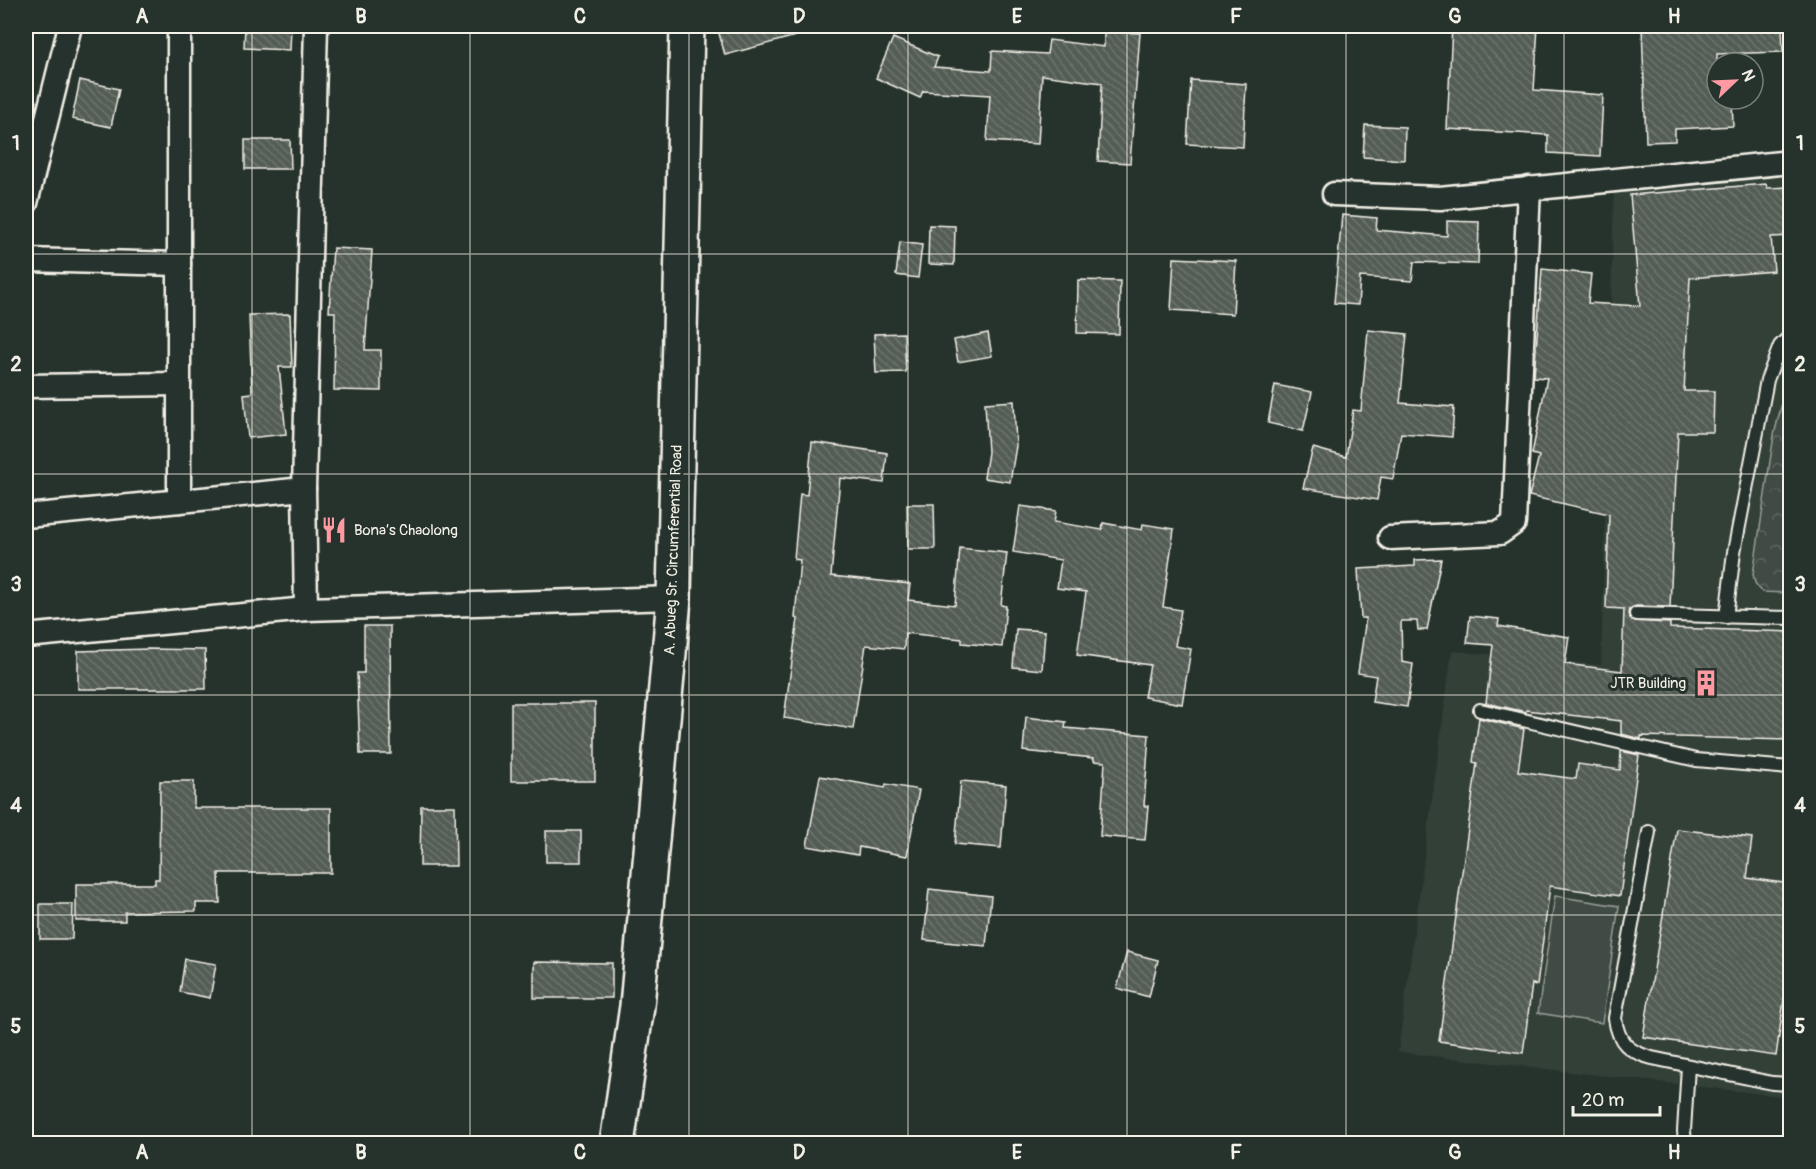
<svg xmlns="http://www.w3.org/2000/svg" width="1816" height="1169" font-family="Pangolin,sans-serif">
  <defs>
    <pattern id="park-crowns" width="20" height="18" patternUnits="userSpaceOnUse" patternTransform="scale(1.5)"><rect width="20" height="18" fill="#414b45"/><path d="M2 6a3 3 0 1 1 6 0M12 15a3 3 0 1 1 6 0" fill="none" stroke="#5d6560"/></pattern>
    <pattern id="building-back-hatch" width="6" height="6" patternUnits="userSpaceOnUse" patternTransform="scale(1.5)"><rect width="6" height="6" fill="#525c55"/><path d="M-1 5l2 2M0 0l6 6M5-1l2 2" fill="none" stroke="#6c746d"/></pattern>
  </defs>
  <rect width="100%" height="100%" fill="#26332d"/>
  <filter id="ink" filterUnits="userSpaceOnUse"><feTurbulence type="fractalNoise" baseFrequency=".0167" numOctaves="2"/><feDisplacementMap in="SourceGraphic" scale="12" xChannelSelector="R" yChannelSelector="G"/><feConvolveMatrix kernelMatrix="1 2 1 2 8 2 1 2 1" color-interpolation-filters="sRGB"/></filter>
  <g filter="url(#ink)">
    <!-- built -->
    <path fill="#333f39" d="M 1790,175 L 1790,1097 L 1398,1052 L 1452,651 L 1601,665 L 1614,192 Z"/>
    <!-- park -->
    <path fill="url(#park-crowns)" stroke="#9a9e96" stroke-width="1.5" d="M 1790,371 L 1790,593 L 1762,592 L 1755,583 L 1753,574 L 1774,435 Z"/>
    <!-- pitch -->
    <path fill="#414b45" stroke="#9a9e96" stroke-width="1.5" d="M 1555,896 L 1619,906 L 1602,1023 L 1538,1013 Z"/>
    <!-- building -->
    <g fill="url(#building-back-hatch)" stroke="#f4f1e8" stroke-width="1.5">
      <path d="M 245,26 L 291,26 L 290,50 L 244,48 Z"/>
      <path d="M 717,26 L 806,26 L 807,33 L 725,55 Z"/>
      <path d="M 1452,26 L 1538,26 L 1534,90 L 1603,95 L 1600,156 L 1548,153 L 1548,135 L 1447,129 Z"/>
      <path d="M 1642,26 L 1782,26 L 1783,52 L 1717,54 L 1717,99 L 1732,99 L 1733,126 L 1675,129 L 1675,141 L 1646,142 Z"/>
      <path d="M 1104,31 L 1140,33 L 1130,163 L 1098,161 L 1102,83 L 1042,75 L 1038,144 L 987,141 L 990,95 L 923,91 L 920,98 L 876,78 L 893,38 L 938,57 L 934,67 L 991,71 L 992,51 L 1047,54 L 1049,40 L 1104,47 Z"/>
      <path d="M 80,80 L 119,89 L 111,127 L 72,119 Z"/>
      <path d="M 1191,80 L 1246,84 L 1243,147 L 1187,144 Z"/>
      <path d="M 1365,125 L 1405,127 L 1404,160 L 1363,157 Z"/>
      <path d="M 245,140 L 290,140 L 291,169 L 245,169 Z"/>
      <path d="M 1766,184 L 1767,188 L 1791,187 L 1791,236 L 1771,237 L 1774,271 L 1690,278 L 1684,391 L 1714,391 L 1713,432 L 1678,432 L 1670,607 L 1636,606 L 1629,609 L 1628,614 L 1632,621 L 1670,623 L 1670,628 L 1791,632 L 1791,740 L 1641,736 L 1641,739 L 1621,734 L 1621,721 L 1526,710 L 1526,712 L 1486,703 L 1493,645 L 1467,643 L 1470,616 L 1499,619 L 1498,626 L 1569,637 L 1565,664 L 1622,671 L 1624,609 L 1606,608 L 1609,514 L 1529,496 L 1539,456 L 1532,454 L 1547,378 L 1534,377 L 1542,269 L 1591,274 L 1588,303 L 1640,306 L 1630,195 Z"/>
      <path d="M 1342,215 L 1377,218 L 1376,230 L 1447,236 L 1447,221 L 1479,222 L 1478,264 L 1414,262 L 1412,281 L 1360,277 L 1358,305 L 1334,303 Z"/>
      <path d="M 929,225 L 955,226 L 954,265 L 928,264 Z"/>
      <path d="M 900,242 L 922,245 L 918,278 L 896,275 Z"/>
      <path d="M 333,248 L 372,250 L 365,350 L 381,350 L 381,391 L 334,390 L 335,312 L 329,312 Z"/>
      <path d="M 1174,258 L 1236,261 L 1233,314 L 1171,310 Z"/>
      <path d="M 1078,280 L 1120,281 L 1119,334 L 1077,333 Z"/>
      <path d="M 290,314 L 292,367 L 279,367 L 286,434 L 248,438 L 244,394 L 252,393 L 249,315 Z"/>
      <path d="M 1368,330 L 1407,334 L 1400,403 L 1454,407 L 1452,437 L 1401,433 L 1393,479 L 1381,477 L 1377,500 L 1303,488 L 1313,448 L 1346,457 L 1353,410 L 1361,411 Z"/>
      <path d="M 904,333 L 906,372 L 876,373 L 874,334 Z"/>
      <path d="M 988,333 L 992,356 L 958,362 L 954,340 Z"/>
      <path d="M 1275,385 L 1312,392 L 1303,431 L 1268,423 Z"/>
      <path d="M 1014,401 L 1016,446 L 1010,482 L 984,478 L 988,452 L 985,403 Z"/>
      <path d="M 812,442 L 887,453 L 884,483 L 840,478 L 831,576 L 910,584 L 908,600 L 955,605 L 960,548 L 1007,553 L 1001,605 L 1006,606 L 1002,647 L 962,643 L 962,639 L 905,633 L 904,649 L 866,645 L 853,729 L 784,718 L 798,619 L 795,618 L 800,560 L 794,559 L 800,494 L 807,495 Z"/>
      <path d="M 907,504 L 934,504 L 935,549 L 908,549 Z"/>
      <path d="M 1020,506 L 1056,511 L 1054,522 L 1102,530 L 1103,523 L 1142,530 L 1143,524 L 1174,529 L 1163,607 L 1181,610 L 1175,646 L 1191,649 L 1182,704 L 1144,697 L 1150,665 L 1077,655 L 1086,592 L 1057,588 L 1061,560 L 1013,552 Z"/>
      <path d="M 1441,559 L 1427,630 L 1418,630 L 1417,621 L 1401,621 L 1402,662 L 1413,664 L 1407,707 L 1372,702 L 1376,676 L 1358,673 L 1366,618 L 1361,618 L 1358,569 L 1415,566 L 1415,560 Z"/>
      <path d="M 364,626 L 390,626 L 391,754 L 360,754 L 357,673 L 364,673 Z"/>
      <path d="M 1016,629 L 1045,631 L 1042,670 L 1013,667 Z"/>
      <path d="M 149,649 L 205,650 L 206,689 L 78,689 L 78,651 Z"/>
      <rect x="511" y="703" width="84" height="78"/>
      <path d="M 1026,717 L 1066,722 L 1065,728 L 1149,735 L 1144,806 L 1148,806 L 1145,840 L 1100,836 L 1105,762 L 1094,761 L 1094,758 L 1023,751 Z"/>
      <path d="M 1479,718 L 1524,729 L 1518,771 L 1576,779 L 1578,764 L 1620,770 L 1621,751 L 1639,755 L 1620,896 L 1550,886 L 1537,985 L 1532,984 L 1523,1053 L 1439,1041 L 1477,763 L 1473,762 Z"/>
      <path d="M 820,776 L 885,788 L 886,784 L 919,790 L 907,856 L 859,847 L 858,855 L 807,846 Z"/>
      <path d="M 160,781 L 194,781 L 194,808 L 331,808 L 331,873 L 219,873 L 220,903 L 196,903 L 196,911 L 125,912 L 125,921 L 76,921 L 76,884 L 155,884 L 155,879 L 159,879 Z"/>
      <path d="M 961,781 L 1006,785 L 1001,848 L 955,844 Z"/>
      <path d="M 421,806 L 455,806 L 456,866 L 420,866 Z"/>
      <path d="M 1677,829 L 1752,838 L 1747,878 L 1791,884 L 1791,952 L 1776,1056 L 1643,1037 Z"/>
      <rect x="546" y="831" width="35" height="31"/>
      <path d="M 929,889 L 991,896 L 986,946 L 924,940 Z"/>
      <path d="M 40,904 L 73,904 L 72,939 L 40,939 Z"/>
      <path d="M 1127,952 L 1158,960 L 1149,997 L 1117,988 Z"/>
      <path d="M 185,959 L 216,964 L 210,998 L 180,992 Z"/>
      <path d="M 534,962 L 612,963 L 612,998 L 534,998 Z"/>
    </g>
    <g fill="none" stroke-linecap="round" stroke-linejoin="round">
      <!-- lane casing -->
      <g stroke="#f4f1e8" stroke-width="16">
        <g id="lane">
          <path d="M 1636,614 L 1790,618"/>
          <path d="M 1726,617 L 1734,552 L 1767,380 L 1780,346 L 1790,336"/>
          <path d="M 1480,710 L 1696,760 L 1790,768"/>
          <path d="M 1649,832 L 1615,1018 C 1618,1043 1629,1052 1652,1058 L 1772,1083 L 1790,1084"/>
          <path d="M 1685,1144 L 1684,1131 L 1688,1066"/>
        </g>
      </g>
      <!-- street casing -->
      <g stroke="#f4f1e8" stroke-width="27">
        <g id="street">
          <path d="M 179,26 L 179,501"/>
          <path d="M 1334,194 L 1440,198 L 1790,162"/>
          <path d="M 26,203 L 70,26"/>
          <path d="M 26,260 L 179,264"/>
          <path d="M 26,386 L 179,384"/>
          <path d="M 26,516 L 304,489"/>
          <path d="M 1390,538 L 1500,533 L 1514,523 L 1529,188"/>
          <path d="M 306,609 L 304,489 L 316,26"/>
          <path d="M 26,636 L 306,609 L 674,598"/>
        </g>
      </g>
      <!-- secondary casing -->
      <g stroke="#f4f1e8" stroke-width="38">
        <path id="secondary" d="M 617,1144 L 637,1006 L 674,598 L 687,26"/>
      </g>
      <!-- lane -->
      <use href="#lane" stroke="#26332d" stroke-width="12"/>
      <!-- street -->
      <use href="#street" stroke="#26332d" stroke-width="22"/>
      <!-- secondary -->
      <use href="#secondary" stroke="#26332d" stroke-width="33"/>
    </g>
  </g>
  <!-- grid -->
  <path fill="none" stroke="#f4f1e8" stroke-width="1.5" stroke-opacity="0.55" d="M 252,26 L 252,1144M 470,26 L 470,1144M 689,26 L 689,1144M 908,26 L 908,1144M 1127,26 L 1127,1144M 1346,26 L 1346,1144M 1564,26 L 1564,1144M 26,254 L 1790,254M 26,474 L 1790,474M 26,695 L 1790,695M 26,915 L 1790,915"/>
  <!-- icons -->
  <defs>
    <g id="restaurant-bare" transform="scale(2.07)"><path d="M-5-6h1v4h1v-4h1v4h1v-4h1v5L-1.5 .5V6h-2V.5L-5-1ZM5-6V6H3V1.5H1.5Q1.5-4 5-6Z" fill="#ff9aa2" stroke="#26332d" stroke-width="2.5" paint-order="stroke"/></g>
    <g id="building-bare" transform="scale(2.07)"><path d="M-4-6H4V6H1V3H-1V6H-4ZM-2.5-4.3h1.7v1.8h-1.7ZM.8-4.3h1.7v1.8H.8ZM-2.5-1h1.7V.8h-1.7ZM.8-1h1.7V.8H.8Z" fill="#ff9aa2" stroke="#26332d" stroke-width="2.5" paint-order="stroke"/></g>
  </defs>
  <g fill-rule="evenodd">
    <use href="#restaurant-bare" x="334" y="530"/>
    <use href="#building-bare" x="1706" y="683"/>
  </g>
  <g text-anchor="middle" stroke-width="6" stroke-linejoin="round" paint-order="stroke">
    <!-- poi labels -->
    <g font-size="15" fill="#f4f1e8" stroke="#26332d" text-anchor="start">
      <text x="354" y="535">Bona’s Chaolong</text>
      <text x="1686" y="688" text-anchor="end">JTR Building</text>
    </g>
    <!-- street labels -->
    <g font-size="15" fill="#f4f1e8" stroke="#26332d">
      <text transform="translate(673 550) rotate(-88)" y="5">A. Abueg Sr. Circumferential Road</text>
    </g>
  </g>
  <!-- margin -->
  <rect width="1816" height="1169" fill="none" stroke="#26332d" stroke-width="66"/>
  <!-- north arrow -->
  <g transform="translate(1735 81) rotate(67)"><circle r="28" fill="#26332d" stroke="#787f78" stroke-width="1.5"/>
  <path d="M0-4.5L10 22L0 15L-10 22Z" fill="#ff9aa2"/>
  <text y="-9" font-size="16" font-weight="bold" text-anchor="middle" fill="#f4f1e8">N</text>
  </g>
  <!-- scale -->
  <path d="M1573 1106v9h87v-9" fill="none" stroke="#f4f1e8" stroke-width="3"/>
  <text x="1582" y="1106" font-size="18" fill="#f4f1e8" stroke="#26332d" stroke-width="4.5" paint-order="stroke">20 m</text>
  <rect x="33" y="33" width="1750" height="1103" fill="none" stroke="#f4f1e8" stroke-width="2"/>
  <g font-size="20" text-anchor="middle" font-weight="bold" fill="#f4f1e8">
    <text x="142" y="23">A</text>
    <text x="361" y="23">B</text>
    <text x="580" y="23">C</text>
    <text x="799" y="23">D</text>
    <text x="1017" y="23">E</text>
    <text x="1236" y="23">F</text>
    <text x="1455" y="23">G</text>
    <text x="1674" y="23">H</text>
    <text x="16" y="150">1</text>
    <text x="1800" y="150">1</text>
    <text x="16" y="371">2</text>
    <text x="1800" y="371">2</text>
    <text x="16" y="591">3</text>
    <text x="1800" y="591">3</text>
    <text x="16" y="812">4</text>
    <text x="1800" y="812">4</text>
    <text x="16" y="1033">5</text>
    <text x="1800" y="1033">5</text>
    <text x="142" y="1159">A</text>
    <text x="361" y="1159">B</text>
    <text x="580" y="1159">C</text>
    <text x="799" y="1159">D</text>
    <text x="1017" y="1159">E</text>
    <text x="1236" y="1159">F</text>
    <text x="1455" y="1159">G</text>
    <text x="1674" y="1159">H</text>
  </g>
</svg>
